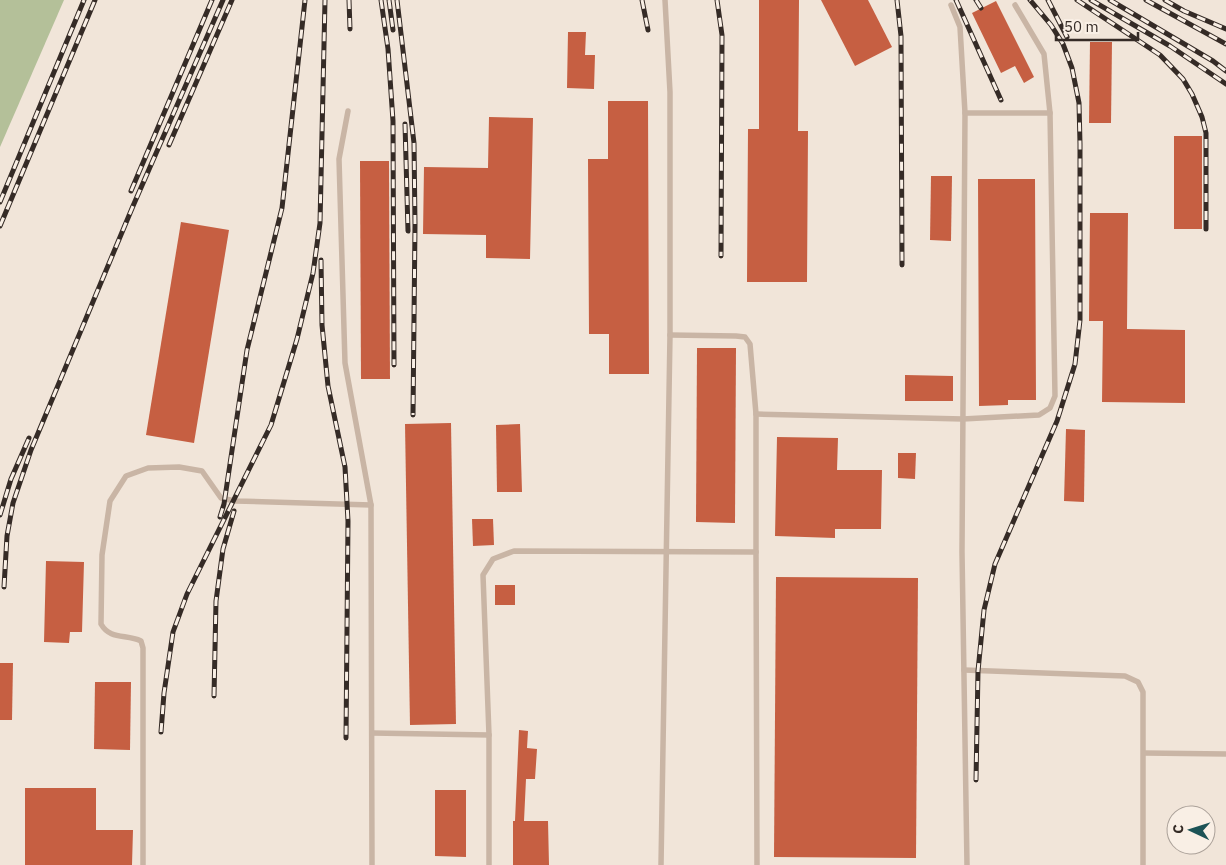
<svg xmlns="http://www.w3.org/2000/svg" width="1226" height="865" font-family="'IBM Plex Sans',sans-serif">
  <rect width="100%" height="100%" fill="#f1e5d9"/>
  <!-- green -->
  <path fill="#b4c099" d="M 0,0 L 64,0 L 0,147 Z"/>
  <!-- building -->
  <g fill="#c65f42">
    <path d="M 759,0 L 799,0 L 798,131 L 808,131 L 807,282 L 747,282 L 748,129 L 759,129 Z"/>
    <path d="M 821,0 L 868,0 L 892,47 L 855,66 Z"/>
    <path d="M 996,1 L 1034,77 L 1024,83 L 1015,66 L 1001,73 L 972,13 Z"/>
    <path d="M 568,32 L 586,32 L 585,55 L 595,55 L 594,89 L 567,88 Z"/>
    <path d="M 1090,42 L 1112,42 L 1111,123 L 1089,123 Z"/>
    <path d="M 608,101 L 648,101 L 649,374 L 609,374 L 609,334 L 589,334 L 588,159 L 608,159 Z"/>
    <path d="M 489,117 L 533,118 L 530,259 L 486,258 L 486,235 L 423,234 L 424,167 L 488,168 Z"/>
    <rect x="1174" y="136" width="28" height="93"/>
    <path d="M 360,161 L 389,161 L 390,379 L 361,379 Z"/>
    <path d="M 931,176 L 952,176 L 951,241 L 930,240 Z"/>
    <path d="M 978,179 L 1035,179 L 1036,400 L 1008,400 L 1008,405 L 979,406 Z"/>
    <path d="M 1090,213 L 1128,213 L 1127,329 L 1185,330 L 1185,403 L 1102,402 L 1103,321 L 1089,321 Z"/>
    <path d="M 181,222 L 229,230 L 194,443 L 146,435 Z"/>
    <path d="M 697,348 L 736,348 L 735,523 L 696,522 Z"/>
    <path d="M 905,375 L 953,376 L 953,401 L 905,401 Z"/>
    <path d="M 451,423 L 456,724 L 410,725 L 405,424 Z"/>
    <path d="M 520,424 L 522,492 L 497,492 L 496,425 Z"/>
    <path d="M 1066,429 L 1085,430 L 1084,502 L 1064,501 Z"/>
    <path d="M 777,437 L 838,438 L 837,470 L 882,470 L 881,529 L 835,529 L 835,538 L 775,536 Z"/>
    <path d="M 898,453 L 916,453 L 915,479 L 898,478 Z"/>
    <path d="M 472,519 L 493,519 L 494,545 L 473,546 Z"/>
    <path d="M 46,561 L 84,562 L 82,632 L 70,632 L 69,643 L 44,642 Z"/>
    <path d="M 776,577 L 918,578 L 916,858 L 774,857 Z"/>
    <rect x="495" y="585" width="20" height="20"/>
    <path d="M 0,663 L 13,663 L 12,720 L 0,720 Z"/>
    <path d="M 95,682 L 131,682 L 130,750 L 94,749 Z"/>
    <path d="M 519,730 L 528,731 L 527,748 L 537,749 L 535,779 L 526,779 L 524,821 L 548,821 L 549,865 L 513,865 L 513,821 L 515,821 Z"/>
    <path d="M 25,788 L 96,788 L 96,830 L 133,830 L 132,865 L 25,865 Z"/>
    <path d="M 435,790 L 466,790 L 466,857 L 435,856 Z"/>
  </g>
  <g fill="none" stroke-linecap="round" stroke-linejoin="round">
    <!-- lane -->
    <g stroke="#c9b5a5" stroke-width="5.5">
      <path d="M 951,5 L 960,27 L 965,113 L 962,552 L 967,865"/>
      <path d="M 348,111 L 339,159 L 345,363 L 371,505 L 372,865"/>
      <path d="M 965,113 L 1050,113"/>
      <path d="M 670,335 L 736,336 L 745,337 L 750,344 L 756,414 L 756,552"/>
      <path d="M 756,414 L 963,419 L 1039,415 L 1050,408 L 1055,396 L 1050,113 L 1044,54 L 1015,5"/>
      <path d="M 964,670 L 1125,676 L 1138,682 L 1143,692 L 1143,865"/>
      <path d="M 372,733 L 489,735"/>
      <path d="M 1144,753 L 1226,754"/>
      <path d="M 143,865 L 143,648 L 141,641 C 126,634 110,640 101,624 L 102,555 L 110,501 L 126,476 L 148,468 L 179,467 L 202,471 L 221,498 L 235,501 L 371,505"/>
      <path d="M 489,865 L 489,735 L 483,575 L 493,559 L 514,551 L 756,552 L 757,865"/>
      <path d="M 661,865 L 670,335 L 670,92 L 665,0"/>
    </g>
    <!-- rail casing -->
    <g stroke="#352b26" stroke-width="5">
      <g id="rail">
        <path d="M 349,0 L 350,29"/>
        <path d="M 381,0 L 388,49 L 393,121 L 394,365"/>
        <path d="M 389,0 L 393,30"/>
        <path d="M 397,0 L 414,143 L 415,225 L 413,415"/>
        <path d="M 642,0 L 648,30"/>
        <path d="M 717,0 L 722,35 L 721,256"/>
        <path d="M 897,0 L 901,36 L 902,265"/>
        <path d="M 956,0 L 1001,100"/>
        <path d="M 976,0 L 981,8"/>
        <path d="M 1048,0 L 1067,37"/>
        <path d="M 1077,0 L 1160,55 L 1183,79 L 1192,94 L 1202,117 L 1206,133 L 1206,229"/>
        <path d="M 1091,0 L 1170,46 L 1226,84"/>
        <path d="M 1110,0 L 1213,61 L 1226,71"/>
        <path d="M 1146,0 L 1226,44"/>
        <path d="M 1165,0 L 1184,11 L 1226,29"/>
        <path d="M 405,124 L 408,231"/>
        <path d="M 169,145 L 232,0"/>
        <path d="M 131,191 L 212,0"/>
        <path d="M 0,202 L 84,0"/>
        <path d="M 0,226 L 95,0"/>
        <path d="M 321,260 L 322,325 L 328,386 L 345,467 L 348,521 L 346,738"/>
        <path d="M 0,515 L 11,479 L 29,438"/>
        <path d="M 220,517 L 224,504 L 247,350 L 282,208 L 305,0"/>
        <path d="M 4,587 L 7,536 L 13,503 L 31,450 L 133,206 L 223,0"/>
        <path d="M 214,696 L 216,601 L 223,549 L 234,511"/>
        <path d="M 161,732 L 164,693 L 173,632 L 187,594 L 271,425 L 297,339 L 313,273 L 320,223 L 325,0"/>
        <path d="M 976,780 L 978,671 L 984,610 L 995,564 L 1057,421 L 1075,364 L 1080,320 L 1080,144 L 1079,103 L 1072,68 L 1063,44 L 1051,25 L 1030,0"/>
      </g>
    </g>
    <!-- rail -->
    <use href="#rail" stroke="#f9efe5" stroke-width="3" stroke-dasharray="9" stroke-linecap="butt"/>
  </g>
  <!-- north arrow -->
  <g transform="translate(1191 830) rotate(274)"><circle r="24" fill="#f9efe5" stroke="#aba199"/>
  <path d="M0-4L9 19L0 12L-9 19Z" fill="#1c5356"/>
  <text y="-8" font-size="14" font-weight="bold" text-anchor="middle" fill="#352b26">С</text>
  </g>
  <!-- scale -->
  <path d="M1056 32v8h82v-8" fill="none" stroke="#352b26" stroke-width="2.5"/>
  <text x="1064" y="32" font-size="15" fill="#352b26" stroke="#f9efe5" stroke-width="4" paint-order="stroke">50 m</text>
</svg>
